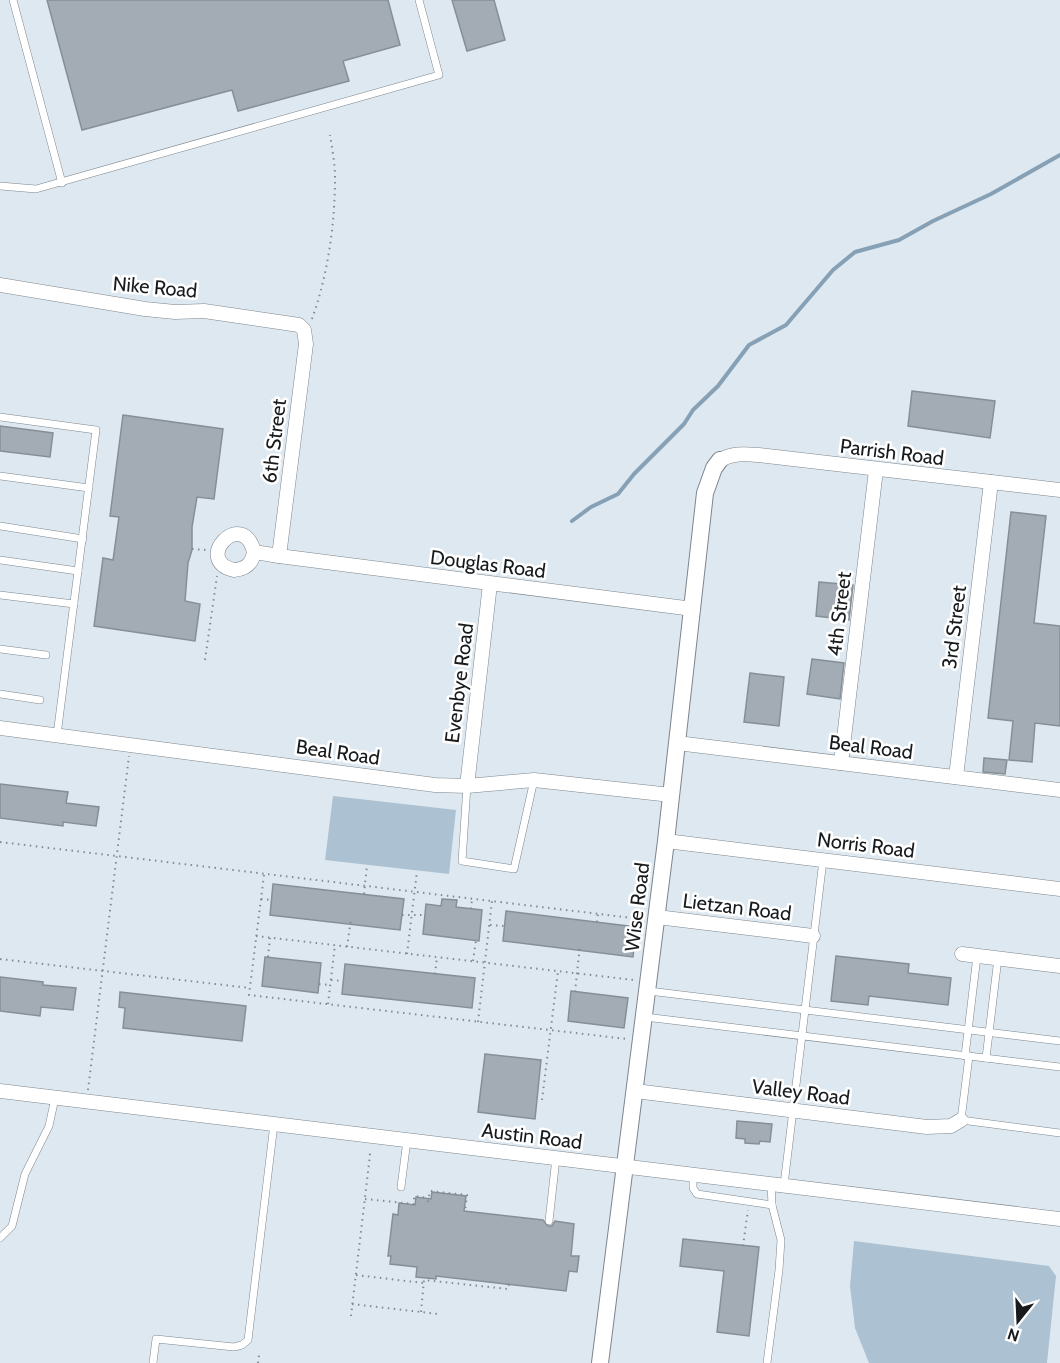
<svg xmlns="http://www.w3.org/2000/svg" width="1060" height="1363" font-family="Cabin,sans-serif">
  <rect width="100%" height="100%" fill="#dee8f0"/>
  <!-- green -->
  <g fill="#acc1d1">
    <path d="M 333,796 L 456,810 L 449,874 L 325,860 Z"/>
    <path d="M 854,1241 L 1049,1266 L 1056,1276 L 1047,1363 L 869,1363 L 855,1328 L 850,1286 Z"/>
  </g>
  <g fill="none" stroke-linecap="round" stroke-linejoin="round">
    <!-- stream -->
    <path stroke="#86a0b5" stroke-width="4" d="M 572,521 L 591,507 L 618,494 L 634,474 L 684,424 L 693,410 L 718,386 L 749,345 L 786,325 L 833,270 L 855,252 L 899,240 L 933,221 L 991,194 L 1060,155"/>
  </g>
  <!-- building -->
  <g fill="#a3acb4" stroke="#868f96" stroke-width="1.5">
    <path d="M 47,0 L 388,0 L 400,45 L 343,61 L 349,81 L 238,111 L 232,90 L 82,130 Z"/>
    <path d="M 452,0 L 494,0 L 505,40 L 467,51 Z"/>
    <path d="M 912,391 L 995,401 L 990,438 L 908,426 Z"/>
    <path d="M 123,415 L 223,429 L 214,499 L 197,497 L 192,527 L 192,550 L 188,563 L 185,601 L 200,604 L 195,641 L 94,626 L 103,558 L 113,560 L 119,517 L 110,516 Z"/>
    <path d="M 0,426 L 53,433 L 50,457 L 0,451 Z"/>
    <path d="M 1011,512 L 1046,516 L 1034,623 L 1060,626 L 1060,726 L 1035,723 L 1032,762 L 1009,760 L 1013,721 L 988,718 Z"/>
    <path d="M 819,582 L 853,585 L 849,620 L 816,616 Z"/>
    <path d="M 812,659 L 844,663 L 840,699 L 807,694 Z"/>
    <path d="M 750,673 L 784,677 L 779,726 L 744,722 Z"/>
    <path d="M 984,758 L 1007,760 L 1005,774 L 983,772 Z"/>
    <path d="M 0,784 L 68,792 L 66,803 L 99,807 L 96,826 L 63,822 L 63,826 L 0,818 Z"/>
    <path d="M 273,884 L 404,899 L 400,930 L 270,915 Z"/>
    <path d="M 442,899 L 457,900 L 456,907 L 482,910 L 479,941 L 423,934 L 426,904 L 441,906 Z"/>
    <path d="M 506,911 L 636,927 L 633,957 L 503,941 Z"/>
    <path d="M 836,956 L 909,964 L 908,973 L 951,978 L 948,1005 L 869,996 L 868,1005 L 831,1001 Z"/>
    <path d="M 265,957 L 321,963 L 318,993 L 262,986 Z"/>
    <path d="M 345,964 L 475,978 L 472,1008 L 342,994 Z"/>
    <path d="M 0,977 L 43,982 L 43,985 L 76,988 L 73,1010 L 41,1007 L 40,1016 L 0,1011 Z"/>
    <path d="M 571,991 L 628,998 L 624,1028 L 568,1021 Z"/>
    <path d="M 120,992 L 246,1006 L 242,1041 L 123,1028 L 125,1008 L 119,1007 Z"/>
    <path d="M 485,1054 L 541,1060 L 535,1119 L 478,1112 Z"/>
    <path d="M 737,1121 L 772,1124 L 770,1142 L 760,1141 L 759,1144 L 745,1143 L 745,1139 L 736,1138 Z"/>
    <path d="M 432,1192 L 466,1196 L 464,1211 L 543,1220 L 548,1226 L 552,1226 L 555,1221 L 574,1224 L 571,1256 L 579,1256 L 577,1272 L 569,1271 L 566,1291 L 436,1276 L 436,1279 L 416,1277 L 417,1267 L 390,1264 L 391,1256 L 388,1256 L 393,1214 L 398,1215 L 399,1203 L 415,1205 L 416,1197 L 431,1199 Z"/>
    <path d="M 683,1239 L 759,1247 L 749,1336 L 717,1332 L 724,1271 L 680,1266 Z"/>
  </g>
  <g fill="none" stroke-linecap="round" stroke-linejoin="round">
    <!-- service casing -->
    <g stroke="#7d868d" stroke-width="8">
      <g id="service">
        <path d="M 13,0 L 62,183"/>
        <path d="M 0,186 L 36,189 L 439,75 L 419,0"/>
        <path d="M 0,417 L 96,430 L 57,735"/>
        <path d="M 0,476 L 89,488"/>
        <path d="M 0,526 L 83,539"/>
        <path d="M 0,560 L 78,571"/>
        <path d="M 0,595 L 74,604"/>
        <path d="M 0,649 L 46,655"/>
        <path d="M 0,694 L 40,700"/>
        <path d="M 467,786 L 462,861 L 514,869 L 534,780"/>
        <path d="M 649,991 L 1060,1041"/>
        <path d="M 645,1017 L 1060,1067"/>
        <path d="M 965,1056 L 977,956"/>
        <path d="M 969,1056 L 961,1120 L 1060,1133"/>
        <path d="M 986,1058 L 998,958"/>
        <path d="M 693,1174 L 693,1188 L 697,1194 L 772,1205"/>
        <path d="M 784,1185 L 823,860"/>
        <path d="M 401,1187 L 407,1140"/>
        <path d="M 549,1221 L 556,1158"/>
        <path d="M 0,1238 L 12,1226 L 25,1174 L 49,1126 L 55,1098"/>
        <path d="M 153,1363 L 156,1339 L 234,1347 L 242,1345 L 248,1340 L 274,1124"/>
        <path d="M 767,1363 L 779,1270 L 781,1240 L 772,1205 L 771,1184"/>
      </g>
    </g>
    <!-- minor casing -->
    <g stroke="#7d868d" stroke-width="15">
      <g id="minor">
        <path d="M 0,285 L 145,309 L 175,312 L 204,311 L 299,325 L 304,330 L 306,344 L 279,556"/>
        <path d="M 720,460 C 733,453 744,454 759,455 L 1060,490"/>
        <path d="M 254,552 C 252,564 246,569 234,570 C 192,560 243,507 254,552 L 279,556 L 693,609"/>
        <path d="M 0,728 L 435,785 L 467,786 L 534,780 L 671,795"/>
        <path d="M 677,743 L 1060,790"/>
        <path d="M 841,763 L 876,470"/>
        <path d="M 956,777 L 991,482"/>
        <path d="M 467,786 L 490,584"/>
        <path d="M 666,841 L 1060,889"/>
        <path d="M 657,917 L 813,936"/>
        <path d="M 962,954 L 1060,966"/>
        <path d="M 0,1091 L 1060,1219"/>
        <path d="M 635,1091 L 927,1127 L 951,1126 L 961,1120"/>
      </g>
    </g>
    <!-- tertiary casing -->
    <g stroke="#7d868d" stroke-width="18">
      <path id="tertiary" d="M 600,1363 L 666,841 L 705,493 L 714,468 L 720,460"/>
    </g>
    <!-- path -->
    <g stroke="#828a8f" stroke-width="2" stroke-dasharray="1.5 4.5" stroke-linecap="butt">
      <path d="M 312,319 C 328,274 335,224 335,177 C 335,163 332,148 330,135"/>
      <path d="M 192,549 L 206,550"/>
      <path d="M 205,660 L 217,576"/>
      <path d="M 0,842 L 641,919"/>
      <path d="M 264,875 L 249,995 L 627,1039"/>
      <path d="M 364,894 L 367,865"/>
      <path d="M 261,899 L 271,900"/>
      <path d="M 471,909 L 472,899"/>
      <path d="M 402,915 L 425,915"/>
      <path d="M 597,922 L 598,914"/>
      <path d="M 490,925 L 505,926"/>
      <path d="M 256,936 L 634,980"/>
      <path d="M 347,947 L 351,919"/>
      <path d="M 407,954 L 417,871"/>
      <path d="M 268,957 L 270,938"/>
      <path d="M 0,959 L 250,988"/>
      <path d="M 473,961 L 476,940"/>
      <path d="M 435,974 L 437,957"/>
      <path d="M 331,980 L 343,981"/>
      <path d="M 319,984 L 330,985"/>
      <path d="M 575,992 L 580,945"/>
      <path d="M 328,1004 L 335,945"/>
      <path d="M 478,1022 L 492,901"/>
      <path d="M 88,1090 L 129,756"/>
      <path d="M 542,1100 L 558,971"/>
      <path d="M 365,1199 L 414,1204 L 414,1196 L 429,1198"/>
      <path d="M 428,1202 L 430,1191 L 467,1195 L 465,1211"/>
      <path d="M 743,1246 L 748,1210"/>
      <path d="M 356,1275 L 423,1283"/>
      <path d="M 352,1304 L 438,1314"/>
      <path d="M 421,1312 L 424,1280 L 508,1289 L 509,1284"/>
      <path d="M 351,1316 L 370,1155 L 368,1150"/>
      <path d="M 258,1363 L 259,1355"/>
    </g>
    <!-- service -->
    <use href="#service" stroke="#fff" stroke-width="7"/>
    <!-- minor -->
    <use href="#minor" stroke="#fff" stroke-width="14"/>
    <!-- tertiary -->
    <use href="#tertiary" stroke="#fff" stroke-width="16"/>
  </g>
  <g text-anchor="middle" stroke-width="5" stroke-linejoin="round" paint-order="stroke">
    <!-- street labels -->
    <g font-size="20" fill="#171b1d" stroke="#fff">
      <text transform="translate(155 287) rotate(5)" y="7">Nike Road</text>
      <text transform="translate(274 441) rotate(-83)" y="7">6th Street</text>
      <text transform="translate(892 452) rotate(7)" y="7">Parrish Road</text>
      <text transform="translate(488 564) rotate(7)" y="7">Douglas Road</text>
      <text transform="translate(839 614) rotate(-83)" y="7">4th Street</text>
      <text transform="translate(954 627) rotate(-83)" y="7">3rd Street</text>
      <text transform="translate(459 683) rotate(-83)" y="7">Evenbye Road</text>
      <text transform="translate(871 747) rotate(7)" y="7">Beal Road</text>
      <text transform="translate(338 752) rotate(8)" y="7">Beal Road</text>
      <text transform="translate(866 845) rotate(7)" y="7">Norris Road</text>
      <text transform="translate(637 907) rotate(-83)" y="7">Wise Road</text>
      <text transform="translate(737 907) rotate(7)" y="7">Lietzan Road</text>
      <text transform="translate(801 1092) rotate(7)" y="7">Valley Road</text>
      <text transform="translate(532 1136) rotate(7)" y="7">Austin Road</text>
    </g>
  </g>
  <!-- north arrow -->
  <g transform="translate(1018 1321) rotate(198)" stroke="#ffffff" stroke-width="4.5" paint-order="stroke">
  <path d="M0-4.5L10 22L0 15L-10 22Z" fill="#171b1d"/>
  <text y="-9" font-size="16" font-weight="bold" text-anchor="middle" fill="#171b1d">N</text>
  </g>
</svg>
